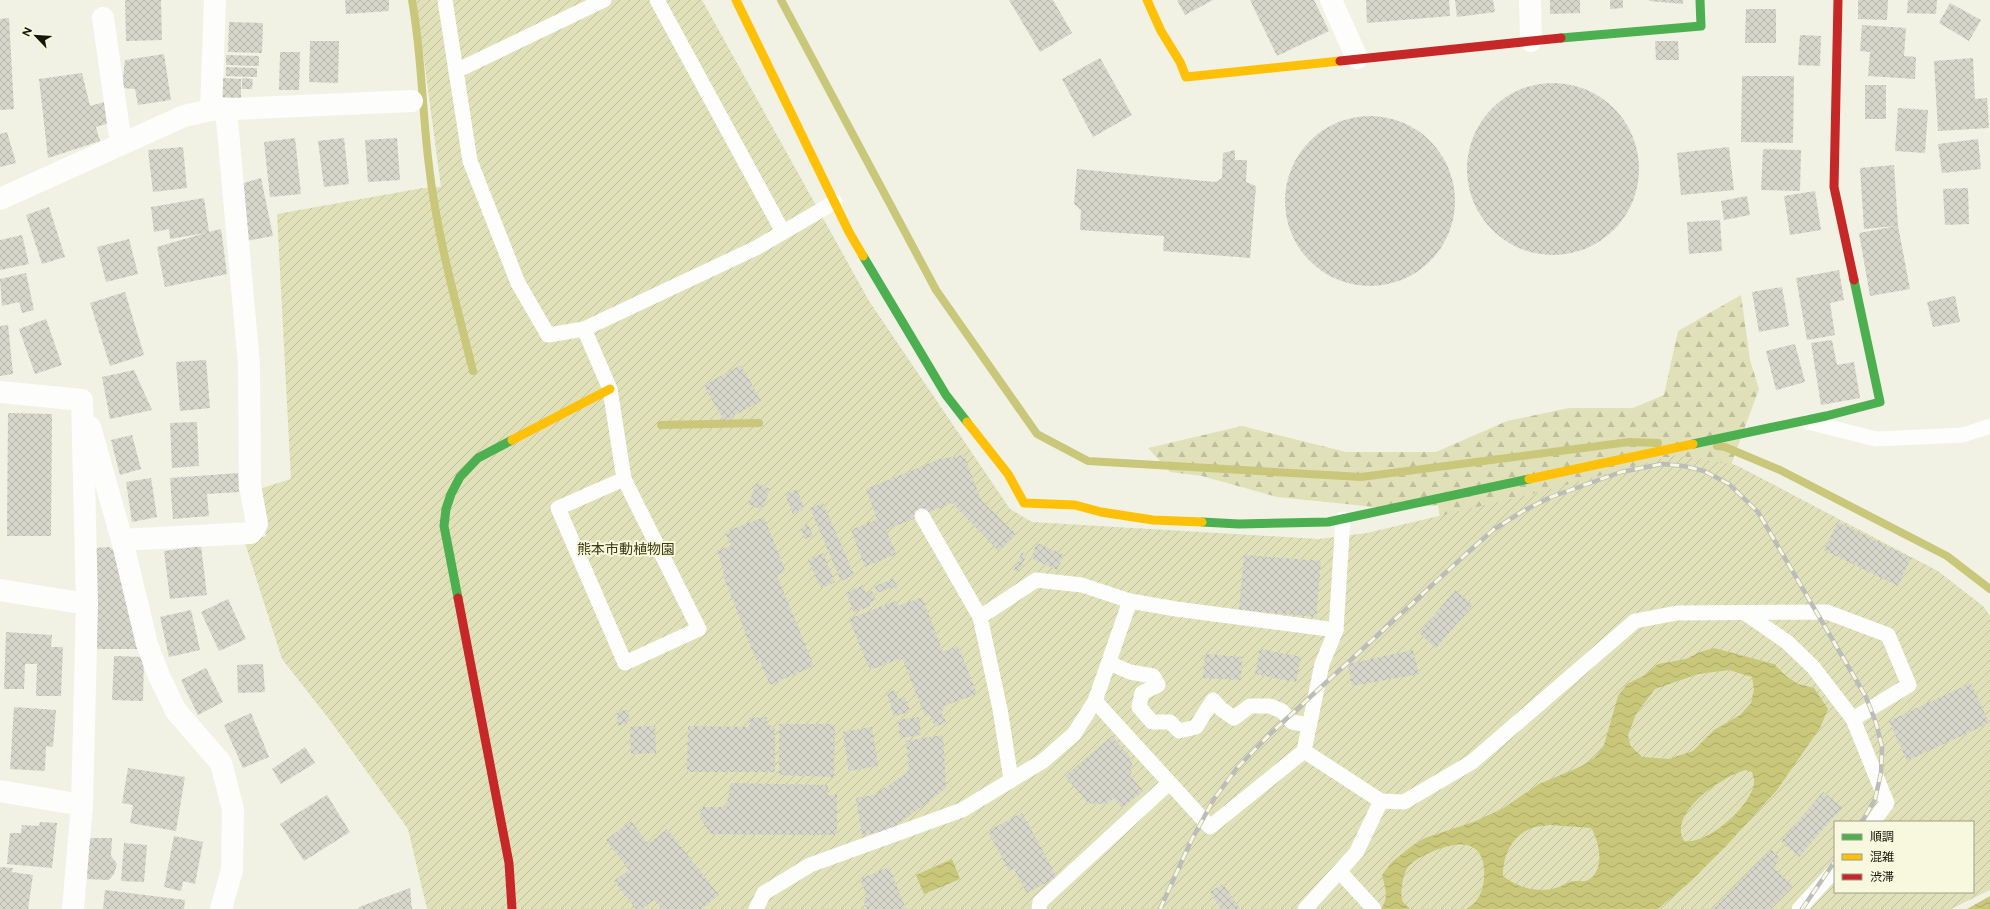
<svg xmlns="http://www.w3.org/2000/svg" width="1990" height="909" font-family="Figtree,'Noto Sans JP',sans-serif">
  <defs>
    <pattern id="forest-firs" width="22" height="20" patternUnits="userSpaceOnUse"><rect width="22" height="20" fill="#e0e0b9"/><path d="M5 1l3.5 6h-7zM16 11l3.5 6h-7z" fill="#bfbf9e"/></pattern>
    <pattern id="garden-furrows" width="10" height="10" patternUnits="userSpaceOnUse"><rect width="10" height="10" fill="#e0e0b9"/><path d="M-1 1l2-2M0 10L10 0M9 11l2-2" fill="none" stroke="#bfbf9e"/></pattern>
    <pattern id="water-waves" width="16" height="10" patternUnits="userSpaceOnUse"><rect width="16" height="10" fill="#c8c77a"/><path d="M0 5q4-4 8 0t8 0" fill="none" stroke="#abaa68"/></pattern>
    <pattern id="building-cross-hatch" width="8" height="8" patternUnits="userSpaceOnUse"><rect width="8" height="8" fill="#d6d6cb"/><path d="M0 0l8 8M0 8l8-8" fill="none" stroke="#b7b7ad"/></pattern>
  </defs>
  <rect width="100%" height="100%" fill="#f1f2e4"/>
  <!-- forest -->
  <path fill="url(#forest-firs)" d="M 1741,295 L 1750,360 L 1759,389 L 1732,462 L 1755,534 L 1443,539 L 1438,505 L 1395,509 L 1277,497 L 1202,476 L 1170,472 L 1148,448 L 1242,426 L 1346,452 L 1436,452 L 1507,421 L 1569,408 L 1633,408 L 1664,395 L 1678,331 Z"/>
  <!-- garden -->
  <path fill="url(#garden-furrows)" fill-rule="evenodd" d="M 416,0 L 702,0 L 869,301 L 1010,509 L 1032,522 L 1319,539 L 1367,533 L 1536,493 L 1676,455 L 1736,465 L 1938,571 L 1983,606 L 1990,616 L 1990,890 L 1951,909 L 427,909 L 408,829 L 329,719 L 282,659 L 245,543 L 266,536 L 259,489 L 291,479 L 277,214 L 423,188 L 441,187 ZM 1835,822 L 1973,822 L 1973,892 L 1835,892 Z"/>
  <!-- water -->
  <g fill="url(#water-waves)" fill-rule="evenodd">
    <path d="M 1714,648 L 1774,664 L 1786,676 L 1798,684 L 1814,688 L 1828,709 L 1820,728 L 1777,790 L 1727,845 L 1690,882 L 1658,909 L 1466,909 C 1477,904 1483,892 1484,879 C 1487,841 1462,839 1434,851 C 1424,855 1415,859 1408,867 C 1403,874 1400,891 1402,900 C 1403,903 1408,906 1410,909 L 1380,909 C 1390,899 1385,888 1382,875 L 1392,862 L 1413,845 L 1425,838 L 1476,821 L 1502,809 L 1539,784 L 1582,766 L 1595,757 L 1604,745 L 1618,696 L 1627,684 L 1643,676 L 1658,664 L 1686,659 L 1700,652 ZM 1729,670 L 1752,677 L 1754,689 L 1751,703 L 1740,715 L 1714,730 L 1693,751 L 1669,759 L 1642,757 L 1630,745 L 1628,735 L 1636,714 L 1655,689 L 1698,674 ZM 1745,770 L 1752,772 C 1753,776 1755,781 1754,784 C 1750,807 1707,845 1684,841 C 1667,813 1722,777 1745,770 ZM 1550,825 L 1591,828 C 1600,842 1606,873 1586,881 C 1581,882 1575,880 1570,882 C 1565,883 1561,887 1556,888 C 1538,893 1518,888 1503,876 C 1503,856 1511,836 1532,828 C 1537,826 1545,826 1550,825 Z"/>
    <path d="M 952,859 L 960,879 L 924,894 L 916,875 Z"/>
    <path d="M 1990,896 L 1990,909 L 1967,909 Z"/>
  </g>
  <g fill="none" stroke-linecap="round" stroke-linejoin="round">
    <!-- stream -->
    <g stroke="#c8c77a" stroke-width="8">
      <path d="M 412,0 C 422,55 422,111 429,166 C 437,236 456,303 473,371"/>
      <path d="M 781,0 L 936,290 L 1037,434 L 1088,461 L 1361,477 L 1629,442 L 1658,443"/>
      <path d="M 661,425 L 759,423"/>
      <path d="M 1717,446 L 1725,447 L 1780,470 L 1947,556 L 1990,589"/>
    </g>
  </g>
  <!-- building -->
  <g fill="url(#building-cross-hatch)">
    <path d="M 125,0 L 161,0 L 162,40 L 126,41 Z"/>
    <path d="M 345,0 L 389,0 L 389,11 L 346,14 Z"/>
    <path d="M 1009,0 L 1053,0 L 1072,33 L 1040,52 Z"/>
    <path d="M 1177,0 L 1213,0 L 1185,15 Z"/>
    <path d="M 1250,0 L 1314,0 L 1329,31 L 1277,56 Z"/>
    <path d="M 1366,0 L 1449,0 L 1450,16 L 1367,23 Z"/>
    <path d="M 1455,0 L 1493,0 L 1495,12 L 1457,17 Z"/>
    <path d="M 1550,0 L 1580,0 L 1580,13 L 1550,14 Z"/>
    <path d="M 1610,0 L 1623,0 L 1623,8 L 1610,9 Z"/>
    <path d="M 1649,0 L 1683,0 L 1683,4 L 1649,1 Z"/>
    <path d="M 1858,0 L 1888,0 L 1887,20 L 1858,19 Z"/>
    <path d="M 1908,0 L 1937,0 L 1936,14 L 1907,13 Z"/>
    <path d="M 1950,3 L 1981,20 L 1969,41 L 1939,23 Z"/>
    <path d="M 1746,9 L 1776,9 L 1776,43 L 1745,43 Z"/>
    <path d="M 9,18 L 14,109 L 0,110 L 0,19 Z"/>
    <path d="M 229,22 L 263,23 L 262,53 L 228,52 Z"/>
    <path d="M 1862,25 L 1906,28 L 1904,56 L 1916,57 L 1915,79 L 1868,76 L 1870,52 L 1860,51 Z"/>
    <path d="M 1800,35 L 1821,36 L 1820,66 L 1798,65 Z"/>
    <path d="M 310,41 L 339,41 L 338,83 L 309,82 Z"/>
    <path d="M 1655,41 L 1678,41 L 1679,60 L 1656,60 Z"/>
    <path d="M 280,52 L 300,52 L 299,90 L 279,90 Z"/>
    <path d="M 164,54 L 171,100 L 138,105 L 135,89 L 122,88 L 125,60 Z"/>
    <path d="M 226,55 L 259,56 L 259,66 L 226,65 Z"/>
    <path d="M 1100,58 L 1132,115 L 1093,137 L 1062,79 Z"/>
    <path d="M 1973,58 L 1975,99 L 1987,98 L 1989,128 L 1938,131 L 1934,61 Z"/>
    <path d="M 226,67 L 257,68 L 257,77 L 226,76 Z"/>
    <path d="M 82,73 L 90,106 L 108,101 L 113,122 L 96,127 L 100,141 L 48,158 L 39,79 Z"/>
    <path d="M 1742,76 L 1794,76 L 1793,143 L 1741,142 Z"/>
    <path d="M 223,78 L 241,79 L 241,98 L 222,97 Z"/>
    <path d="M 242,78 L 253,79 L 252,89 L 242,89 Z"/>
    <circle cx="1553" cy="169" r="86"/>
    <rect x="1865" y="85" width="21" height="34"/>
    <path d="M 1898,108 L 1928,110 L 1925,153 L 1895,151 Z"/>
    <circle cx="1370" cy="201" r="85"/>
    <path d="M 7,132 L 16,163 L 0,167 L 0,134 Z"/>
    <path d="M 295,138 L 301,194 L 270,197 L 264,142 Z"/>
    <path d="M 344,138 L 349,184 L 324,187 L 318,141 Z"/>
    <path d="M 397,138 L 400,180 L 368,182 L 365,140 Z"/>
    <path d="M 1978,139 L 1981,169 L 1942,173 L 1938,144 Z"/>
    <path d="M 183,147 L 187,188 L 153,192 L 148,150 Z"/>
    <path d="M 1729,147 L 1734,190 L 1681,195 L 1677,153 Z"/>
    <path d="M 1763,149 L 1801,150 L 1800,191 L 1761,190 Z"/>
    <path d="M 1235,150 L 1235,160 L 1247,160 L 1246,182 L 1256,186 L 1250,258 L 1163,251 L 1164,236 L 1080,230 L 1081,210 L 1074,204 L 1077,169 L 1216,182 L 1222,178 L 1223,153 Z"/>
    <path d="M 1894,165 L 1898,226 L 1910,289 L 1870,296 L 1859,233 L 1896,226 L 1864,229 L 1860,168 Z"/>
    <path d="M 261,178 L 273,236 L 246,241 L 240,184 Z"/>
    <path d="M 1968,188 L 1969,224 L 1945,225 L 1943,189 Z"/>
    <path d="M 1815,191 L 1821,230 L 1790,235 L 1784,196 Z"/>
    <path d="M 1747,196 L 1750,215 L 1724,220 L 1721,201 Z"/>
    <path d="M 204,198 L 209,232 L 221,229 L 227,274 L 165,287 L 157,247 L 205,233 L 170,239 L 169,229 L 154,232 L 151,207 Z"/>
    <path d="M 49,207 L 65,257 L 42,264 L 26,215 Z"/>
    <path d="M 1720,220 L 1722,251 L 1689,254 L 1687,222 Z"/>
    <path d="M 22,235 L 29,264 L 0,270 L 0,240 Z"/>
    <path d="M 129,239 L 138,274 L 106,282 L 97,247 Z"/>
    <path d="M 1839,270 L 1844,300 L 1830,303 L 1835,335 L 1807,340 L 1796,278 Z"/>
    <path d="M 26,273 L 34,310 L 22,313 L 19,302 L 2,306 L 0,279 Z"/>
    <path d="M 1782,287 L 1789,326 L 1759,332 L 1752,292 Z"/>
    <path d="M 125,292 L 144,355 L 110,366 L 90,303 Z"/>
    <path d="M 1955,296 L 1960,322 L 1933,327 L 1927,302 Z"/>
    <path d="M 46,319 L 62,365 L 35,374 L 19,329 Z"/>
    <path d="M 8,325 L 13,374 L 0,376 L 0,326 Z"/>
    <path d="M 1832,340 L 1837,365 L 1854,362 L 1860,398 L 1821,405 L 1811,343 Z"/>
    <path d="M 1795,344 L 1805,382 L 1776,390 L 1766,351 Z"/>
    <path d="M 206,360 L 210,408 L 180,411 L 176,362 Z"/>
    <path d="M 741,365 L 761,401 L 724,421 L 704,385 Z"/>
    <path d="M 134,370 L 152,410 L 110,419 L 102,377 Z"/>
    <path d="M 8,413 L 52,414 L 51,536 L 7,536 Z"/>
    <path d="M 197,422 L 199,466 L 172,468 L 170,423 Z"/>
    <path d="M 132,435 L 141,469 L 120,475 L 111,440 Z"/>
    <path d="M 964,455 L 981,500 L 1016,534 L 999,551 L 952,503 L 886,530 L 896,554 L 865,567 L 851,530 L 877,519 L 866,489 L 940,459 Z"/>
    <path d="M 238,473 L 239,492 L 207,494 L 209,516 L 173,519 L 170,478 Z"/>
    <path d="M 151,478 L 157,517 L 132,522 L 126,482 Z"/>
    <path d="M 757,483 L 770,489 L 762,510 L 748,504 L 754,490 L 752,487 Z"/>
    <path d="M 797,489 L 803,506 L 802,510 L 793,514 L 785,494 Z"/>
    <path d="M 823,503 L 854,575 L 841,581 L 810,508 Z"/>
    <path d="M 764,517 L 785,570 L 777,576 L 814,666 L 770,685 L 760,661 L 756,660 L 723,575 L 724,570 L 717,551 L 731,546 L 725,532 Z"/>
    <path d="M 1838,522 L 1911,558 L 1898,586 L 1824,550 Z"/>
    <path d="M 808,524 L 813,536 L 805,539 L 801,529 L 803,526 Z"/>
    <path d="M 1037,543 L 1064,555 L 1057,570 L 1031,558 Z"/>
    <path d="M 201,546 L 207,595 L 170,599 L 164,551 Z"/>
    <path d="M 109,547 L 120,554 L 144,649 L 97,649 L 95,548 Z"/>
    <path d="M 1022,552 L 1027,555 L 1018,572 L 1014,570 Z"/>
    <path d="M 823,553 L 835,582 L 821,588 L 808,560 Z"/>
    <path d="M 1244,555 L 1321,561 L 1316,617 L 1239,610 Z"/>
    <path d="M 893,579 L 898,587 L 895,589 L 893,587 L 877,593 L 875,586 Z"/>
    <path d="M 863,585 L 866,594 L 872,591 L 876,600 L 870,602 L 870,606 L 854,613 L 846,593 Z"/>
    <path d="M 1455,590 L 1473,605 L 1436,648 L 1419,633 Z"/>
    <path d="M 922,597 L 943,652 L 958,646 L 977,694 L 944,706 L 942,713 L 946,722 L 935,727 L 930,715 L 925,716 L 903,660 L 899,659 L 870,670 L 849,619 L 895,601 L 898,606 Z"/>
    <path d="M 228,599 L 246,639 L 219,651 L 201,612 Z"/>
    <path d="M 191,610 L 200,650 L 169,657 L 160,617 Z"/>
    <path d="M 6,632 L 52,635 L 51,647 L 63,647 L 61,696 L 36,696 L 37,664 L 25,664 L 24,689 L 4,689 Z"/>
    <path d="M 1260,649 L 1301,657 L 1296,682 L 1255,674 Z"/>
    <path d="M 1413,650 L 1419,674 L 1352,686 L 1348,664 Z"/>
    <path d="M 1205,654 L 1242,657 L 1241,680 L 1203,678 Z"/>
    <path d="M 114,656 L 144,657 L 143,701 L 112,700 Z"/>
    <path d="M 263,664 L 265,692 L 238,693 L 237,665 Z"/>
    <path d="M 206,668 L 223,702 L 198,715 L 181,680 Z"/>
    <path d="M 1971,683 L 1989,723 L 1907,761 L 1889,721 Z"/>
    <path d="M 895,690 L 898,699 L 905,697 L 910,711 L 894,717 L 887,693 Z"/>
    <path d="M 14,707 L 56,710 L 53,747 L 46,746 L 45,771 L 10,769 Z"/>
    <path d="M 628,710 L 629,722 L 618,726 L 617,711 Z"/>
    <path d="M 251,713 L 269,757 L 243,768 L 224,725 Z"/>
    <path d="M 767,717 L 767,724 L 775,728 L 775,772 L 687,772 L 688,726 L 749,727 L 750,718 Z"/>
    <path d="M 919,717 L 921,735 L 900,738 L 898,720 Z"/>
    <path d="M 779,724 L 831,724 L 835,726 L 834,777 L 779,775 Z"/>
    <path d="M 655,726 L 656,753 L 631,754 L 630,727 Z"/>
    <path d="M 872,727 L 878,766 L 849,771 L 843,732 Z"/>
    <path d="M 943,735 L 946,788 L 889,831 L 862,835 L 856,798 L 874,795 L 907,773 L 909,767 L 906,741 Z"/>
    <path d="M 1112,736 L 1132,760 L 1131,776 L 1143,791 L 1122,808 L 1114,798 L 1107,804 L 1088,803 L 1065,776 Z"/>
    <path d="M 305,747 L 315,763 L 281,784 L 272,769 Z"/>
    <path d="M 128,768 L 185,777 L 176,831 L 130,823 L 133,805 L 122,803 Z"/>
    <path d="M 731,783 L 828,785 L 828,795 L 837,795 L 837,835 L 711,834 L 700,818 L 701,807 L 726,807 Z"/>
    <path d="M 1823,792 L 1842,807 L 1799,857 L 1781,841 Z"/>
    <path d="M 327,795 L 350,832 L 304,861 L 280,824 Z"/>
    <path d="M 1022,813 L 1057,877 L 1027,893 L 1014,869 L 1009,871 L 988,831 Z"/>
    <path d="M 631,821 L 648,844 L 667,829 L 719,895 L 701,909 L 661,909 L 654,900 L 642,909 L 636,909 L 614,881 L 629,870 L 606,840 Z"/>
    <path d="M 40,822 L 57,823 L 52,868 L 7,864 L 10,833 L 21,833 L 22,825 L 39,826 Z"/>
    <path d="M 174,836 L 203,842 L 195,884 L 183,881 L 181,891 L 164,887 Z"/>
    <path d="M 88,838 L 112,838 L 111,856 L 117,864 L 114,874 L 109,880 L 87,879 Z"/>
    <path d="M 124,843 L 147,845 L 144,882 L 121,881 Z"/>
    <path d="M 1771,849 L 1779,857 L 1774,868 L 1793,886 L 1770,909 L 1713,909 Z"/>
    <path d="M 0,867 L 13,868 L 12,872 L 33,875 L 28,909 L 0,909 Z"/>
    <path d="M 889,867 L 906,909 L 867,909 L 863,900 L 867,896 L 860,879 Z"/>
    <path d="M 1223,884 L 1240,909 L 1221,909 L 1210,892 Z"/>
    <path d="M 410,888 L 412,909 L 358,909 L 359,907 Z"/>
    <path d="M 105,890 L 185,900 L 184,909 L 103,909 Z"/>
  </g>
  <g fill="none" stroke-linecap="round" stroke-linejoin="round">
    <!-- lane -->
    <g stroke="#fdfdfb" stroke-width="15">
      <path d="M 445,0 L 470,161 L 518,283 L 548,335 L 584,329 L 756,248 L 835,202"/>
      <path d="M 657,0 L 783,232"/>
      <path d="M 456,71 L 604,0"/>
      <path d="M 584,329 L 610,389 L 624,479 L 699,629 L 625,663 L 558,508 L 624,479"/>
      <path d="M 1808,422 L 1876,439 L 1963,435 L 1990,426"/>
      <path d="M 922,516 L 980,617"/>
      <path d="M 1745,613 L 1787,642 L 1813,667 L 1853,719 L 1887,803 L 1873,822"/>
      <path d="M 1108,665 L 1114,665 L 1130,672 L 1153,676 L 1158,685 L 1142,693 L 1139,707 L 1152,722 L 1170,722 L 1179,731 L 1196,727 L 1213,700 L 1221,709 L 1234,718 L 1250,706 L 1270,706 L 1282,711 L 1292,722 L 1309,725"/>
      <path d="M 1095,701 L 1210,827 L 1304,751 L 1322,664 L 1336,630 L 1343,519"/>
      <path d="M 1304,751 L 1381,801 L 1404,802 L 1472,762 L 1635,621 L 1677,613 L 1827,612 L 1888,635 L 1909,685 L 1853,719"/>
      <path d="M 1011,779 L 1000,709 L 980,617 L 1036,580 L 1082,585 L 1130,601 L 1176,609 L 1336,630"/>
      <path d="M 1340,872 L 1374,909"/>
      <path d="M 756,909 L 764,893 L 810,865 L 962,810 L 1043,761 L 1074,734 L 1095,701 L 1130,601"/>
      <path d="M 1039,909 L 1040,902 L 1169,783"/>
      <path d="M 1305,909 L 1356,853 L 1381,801"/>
      <path d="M 1799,909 L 1835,870"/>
    </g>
    <!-- street -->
    <g stroke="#fdfdfb" stroke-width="22">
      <path d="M 1331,0 L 1357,58"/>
      <path d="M 1530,0 L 1531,41"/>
      <path d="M 103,18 L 121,144"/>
      <path d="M 211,110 L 215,0"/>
      <path d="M 0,199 L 184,116 L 211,110 L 412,101"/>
      <path d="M 0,392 L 82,400 L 87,604 L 82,805 L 73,909"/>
      <path d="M 90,427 L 122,540 L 147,644 L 159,676 L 176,711 L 221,763 L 233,809 L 232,870 L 221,909"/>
      <path d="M 122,540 L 251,533 L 257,524 L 250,485 L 249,365 L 226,109"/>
      <path d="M 0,590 L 87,604"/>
      <path d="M 0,791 L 82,805"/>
    </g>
    <!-- fast -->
    <g stroke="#4caf50" stroke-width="9">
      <path d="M 1561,38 L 1701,26 L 1700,0"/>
      <path d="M 863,256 L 946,395 L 967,422"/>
      <path d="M 1693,444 L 1826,416 L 1880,402 L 1854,280"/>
      <path d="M 1202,522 L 1239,524 L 1328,522 L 1529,479"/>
      <path d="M 458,598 L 444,526 L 446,509 L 451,494 L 460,477 L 478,458 L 512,440"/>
    </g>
    <!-- slow -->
    <g stroke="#ffc107" stroke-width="9">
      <path d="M 736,0 L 849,232 L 863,256"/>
      <path d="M 1147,0 L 1161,31 L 1180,62 L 1186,77 L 1340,61"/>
      <path d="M 967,422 L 1008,474 L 1024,503 L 1075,505 L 1101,512 L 1153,520 L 1202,522"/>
      <path d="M 512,440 L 610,389"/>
      <path d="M 1529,479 L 1693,444"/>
    </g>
    <!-- jam -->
    <g stroke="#c62828" stroke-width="9">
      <path d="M 1838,0 L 1834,187 L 1854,280"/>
      <path d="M 1340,61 L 1561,38"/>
      <path d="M 458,598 L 509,863 L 512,909"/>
    </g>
    <!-- rail casing -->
    <g stroke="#bcbcb9" stroke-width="4.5">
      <g id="rail">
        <path d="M 1160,909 L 1192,839 L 1214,799 L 1237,768 L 1271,733 L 1465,555 L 1493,530 L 1523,511 L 1551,497 L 1621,472 L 1662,464 L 1684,466 L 1704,471 L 1729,484 L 1758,512 L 1866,697 L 1876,723 L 1882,747 L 1881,773 L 1875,799 L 1862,822"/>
        <path d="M 1802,909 L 1835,861"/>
      </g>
    </g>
    <!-- rail -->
    <use href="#rail" stroke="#f7f8de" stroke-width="3" stroke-dasharray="9" stroke-linecap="butt"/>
  </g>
  <g text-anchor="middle" stroke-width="4" stroke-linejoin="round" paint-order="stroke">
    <!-- park labels -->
    <g font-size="14" fill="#3b3a0e" stroke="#f7f8de">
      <text x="626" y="554">熊本市動植物園</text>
    </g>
  </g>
  <!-- legend -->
  <rect x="1834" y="821" width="140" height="72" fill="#f7f8de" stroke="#9d9e8a"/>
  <rect x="1842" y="834" width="20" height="6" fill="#4caf50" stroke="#9d9e8a"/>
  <text x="1870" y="841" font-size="12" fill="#15160c">順調</text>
  <rect x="1842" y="854" width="20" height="6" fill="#ffc107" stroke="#9d9e8a"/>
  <text x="1870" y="861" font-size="12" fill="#15160c">混雑</text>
  <rect x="1842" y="874" width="20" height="6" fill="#c62828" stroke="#9d9e8a"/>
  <text x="1870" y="881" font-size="12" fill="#15160c">渋滞</text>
  <!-- north arrow -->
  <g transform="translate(36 36) rotate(295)" stroke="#f7f8de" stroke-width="3" paint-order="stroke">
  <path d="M0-3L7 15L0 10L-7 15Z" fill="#15160c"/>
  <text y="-6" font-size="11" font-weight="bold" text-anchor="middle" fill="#15160c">N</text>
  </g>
</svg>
